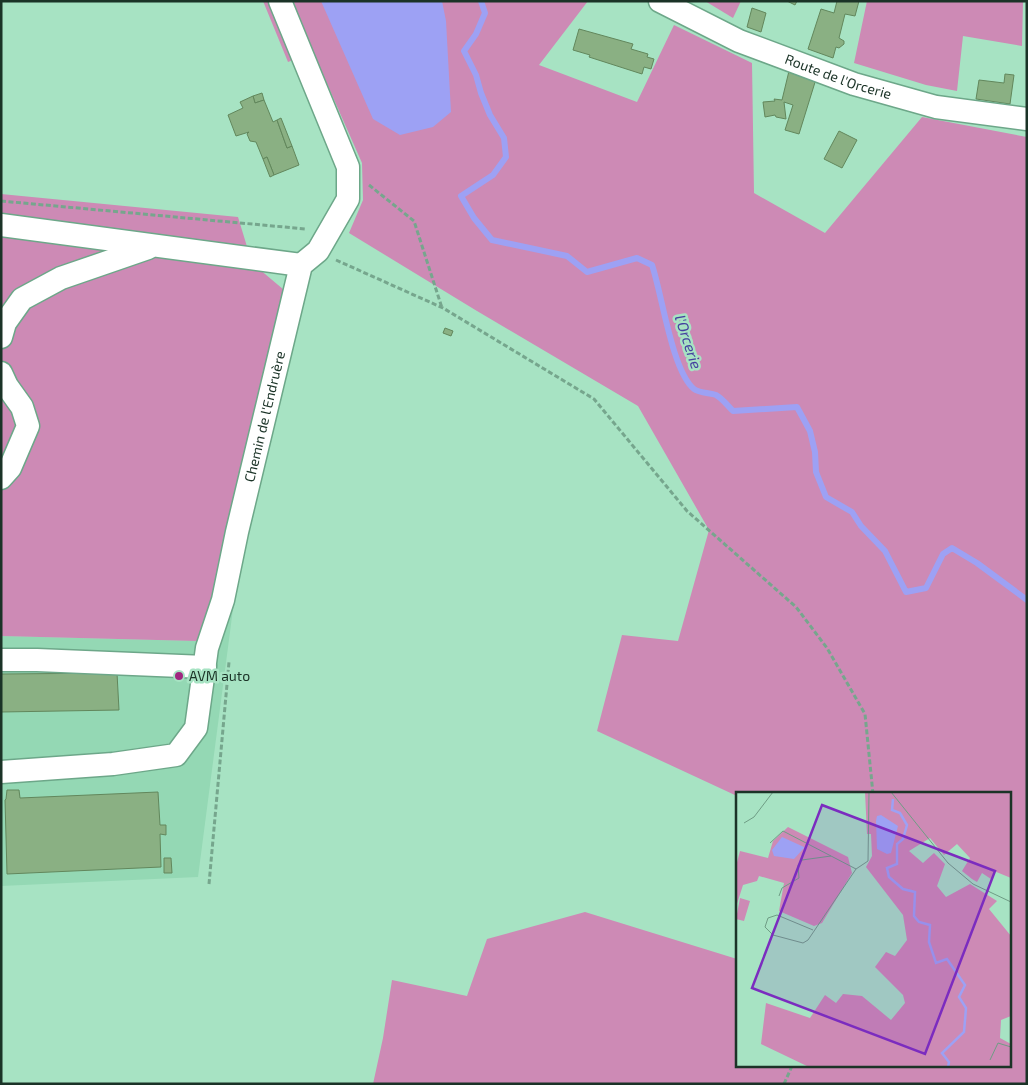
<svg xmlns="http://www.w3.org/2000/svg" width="1028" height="1085" font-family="'Exo 2',sans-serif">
  <rect width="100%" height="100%" fill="#a7e3c3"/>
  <!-- built -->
  <path fill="#94d8b4" d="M 233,609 L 198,877 L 1,886 L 1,636 L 195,641 Z"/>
  <!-- green -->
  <g fill="#cd8ab5">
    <path d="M 263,1 L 588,1 L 539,65 L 637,102 L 674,25 L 752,63 L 754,193 L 825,233 L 922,117 L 1027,137 L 1027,1084 L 373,1084 L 383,1038 L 392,980 L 467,996 L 487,939 L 585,912 L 737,959 L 737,1066 L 1009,1066 L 1009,794 L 737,794 L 737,796 L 597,731 L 622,635 L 678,641 L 709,530 L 638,406 L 477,311 L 349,233 L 363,200 L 362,163 L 313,52 L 288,62 Z"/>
    <path d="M 705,1 L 741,1 L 733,18 Z"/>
    <path d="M 867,1 L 1023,1 L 1022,46 L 963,36 L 957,91 L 926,85 L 854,63 Z"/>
    <path d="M 1,194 L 238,217 L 252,263 L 290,295 L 233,609 L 196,641 L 1,636 Z"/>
  </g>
  <!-- water -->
  <path fill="#9da1f4" d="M 321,1 L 442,1 L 446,21 L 451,112 L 433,127 L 400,135 L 373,119 Z"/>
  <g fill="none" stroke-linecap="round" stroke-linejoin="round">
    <!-- stream -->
    <path stroke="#9da1f4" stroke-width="6" d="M 481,1 L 485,13 L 476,34 L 464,51 L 476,75 L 481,93 L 490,115 L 504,138 L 506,157 L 493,175 L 461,196 L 474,218 L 492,240 L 567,256 L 587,272 L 637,258 L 652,265 C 662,294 672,371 694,389 C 699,393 710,393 716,395 C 722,398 728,406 733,411 L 797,407 L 810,431 L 815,452 L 816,472 L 826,497 L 852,512 L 861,526 L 885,551 L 906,592 L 926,588 L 943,554 L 952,548 L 977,563 L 1027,600"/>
  </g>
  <!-- building -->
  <g fill="#8ab083" stroke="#62875c">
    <path d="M 787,1 L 797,1 L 795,5 Z"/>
    <path d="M 837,1 L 859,1 L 855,16 L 845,14 L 839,38 L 844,41 L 844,44 L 839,48 L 836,47 L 833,58 L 808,49 L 821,9 L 834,13 Z"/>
    <path d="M 752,8 L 766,13 L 761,32 L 747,27 Z"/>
    <path d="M 579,29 L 633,44 L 631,49 L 648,54 L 647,57 L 654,59 L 651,69 L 644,67 L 642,74 L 589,57 L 590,55 L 573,50 Z"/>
    <path d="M 789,71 L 816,79 L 799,134 L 785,130 L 793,105 L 784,102 L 786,119 L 776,117 L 775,115 L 765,117 L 763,102 L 775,101 L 774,99 L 782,100 Z"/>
    <path d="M 1005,74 L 1014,75 L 1010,104 L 976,99 L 979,80 L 1004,83 Z"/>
    <path d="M 262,93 L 264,100 L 255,103 L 253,96 Z"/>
    <path d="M 253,96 L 255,103 L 264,100 L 273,122 L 277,120 L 287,148 L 292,146 L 299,165 L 274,175 L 267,157 L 263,159 L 256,142 L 250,141 L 247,134 L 249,132 L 236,136 L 228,115 L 243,108 L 240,102 Z"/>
    <path d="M 281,118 L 292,146 L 287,148 L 277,120 Z"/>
    <path d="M 839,131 L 857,140 L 842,168 L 824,159 Z"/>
    <path d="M 267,157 L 274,175 L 270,177 L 263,159 Z"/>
    <path d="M 445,328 L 453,331 L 451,336 L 443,333 Z"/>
    <path d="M 117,673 L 119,710 L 1,712 L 1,674 Z"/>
    <path d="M 7,790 L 19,790 L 20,798 L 158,792 L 160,825 L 166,825 L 166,835 L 160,834 L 161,867 L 7,874 L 5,800 L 6,799 Z"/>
    <path d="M 164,858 L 171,858 L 172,873 L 164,873 Z"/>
  </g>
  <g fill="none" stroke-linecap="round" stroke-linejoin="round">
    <!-- minor casing -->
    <g stroke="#6da789" stroke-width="25">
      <g id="minor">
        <path id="s1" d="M 660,1 L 739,41 L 854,84 L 936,107 L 1027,119"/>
        <path d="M 1,225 L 301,265"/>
        <path d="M 1,337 L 5,323 L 22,299 L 61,278 L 148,248"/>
        <path d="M 1,373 L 7,386 L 22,407 L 28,426 L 10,468 L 1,478"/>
        <path d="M 1,660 L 37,660 L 205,667"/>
        <path id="s2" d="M 1,772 L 113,764 L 176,755 L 196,728 L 207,648 L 223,600 L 237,532 L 301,265 L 318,251 L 348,199 L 348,167 L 280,1"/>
      </g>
    </g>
    <!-- path -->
    <g stroke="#76a68d" stroke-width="3" stroke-dasharray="5 2.5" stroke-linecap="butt">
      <path d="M 369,185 L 414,221 L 442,308"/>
      <path d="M 1,201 L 306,229"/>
      <path d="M 336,260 L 443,308 L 594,399 L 687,511 L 796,607 L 827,648 L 865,714 L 873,794"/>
      <path d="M 209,884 L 229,662"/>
      <path d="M 784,1084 L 792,1066"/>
    </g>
    <!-- minor -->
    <use href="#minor" stroke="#fff" stroke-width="22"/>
  </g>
  <!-- markers -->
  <circle fill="#a02880" stroke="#a7e3c3" stroke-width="2" cx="179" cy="676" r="5"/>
  <g text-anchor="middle" stroke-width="5" stroke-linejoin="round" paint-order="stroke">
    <!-- street labels -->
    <g font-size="14" fill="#1b3327" stroke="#a7e3c3">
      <text dy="5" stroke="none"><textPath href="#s1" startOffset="194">Route de l'Orcerie</textPath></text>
      <text dy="5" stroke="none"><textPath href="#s2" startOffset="529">Chemin de l'Endruère</textPath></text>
    </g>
    <!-- poi labels -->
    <g font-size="14" fill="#1b3327" stroke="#a7e3c3" text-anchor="start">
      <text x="189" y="681">AVM auto</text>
    </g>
    <!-- water labels -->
    <g font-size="15" font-style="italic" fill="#45409f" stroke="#a7e3c3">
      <text transform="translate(688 342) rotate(72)" y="5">l'Orcerie</text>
    </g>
  </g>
  <!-- overview -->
  <g transform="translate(736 792)">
    <rect width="275" height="275" fill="#a7e3c3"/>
    <path d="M 129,0 L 275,0 L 275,86 L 258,79 L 255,87 L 246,81 L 241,90 L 236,87 L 226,79 L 234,66 L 221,52 L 208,63 L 194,46 L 173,59 L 187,71 L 198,61 L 209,72 L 201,94 L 210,105 L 234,92 L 261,109 L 253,117 L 275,144 L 275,224 L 265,228 L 264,246 L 275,252 L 275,275 L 73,275 L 25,252 L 30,211 L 74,226 L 89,203 L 100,211 L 107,202 L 126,204 L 155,228 L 169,211 L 167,203 L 139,175 L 150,160 L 159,164 L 171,148 L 167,123 L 130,75 L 136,64 L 135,42 L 131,42 ZM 52,35 L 112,65 L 116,81 L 86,131 L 78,134 L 43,119 L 48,91 L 23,84 L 21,89 L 7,93 L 0,115 L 0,74 L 4,59 L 32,66 L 37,49 ZM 4,106 L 14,109 L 8,129 L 0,127 Z" fill="#cd8ab5"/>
    <path d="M 145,23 L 162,34 L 155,61 L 151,62 L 141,57 L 140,29 L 141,24 ZM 46,45 L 68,55 L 68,56 L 58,67 L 38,64 L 36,58 Z" fill="#9da1f4"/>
    <path fill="none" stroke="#9da1f4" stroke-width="2.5" d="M 157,7 L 156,18 L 164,21 L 171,33 L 167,47 L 161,52 L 161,72 L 151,76 L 153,85 L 167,97 L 179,100 L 178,124 L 183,130 L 194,133 L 193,150 L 200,171 L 211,167 L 229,193 L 223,205 L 230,216 L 228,240 L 206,261 L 213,270 L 212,275"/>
    <path fill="none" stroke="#6f9d85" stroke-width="1" d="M 155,0 L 212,71 L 237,92 L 275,110M 8,31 L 18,25 L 37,0M 34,51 L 47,39 L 120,77M 43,104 L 46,96 L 63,86 L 62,73 L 66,68 L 95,64M 77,138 L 41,123 L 32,126 L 29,135 L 37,143 L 67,151 L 72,148 L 120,77 L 132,69 L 133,0M 254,268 L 262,251 L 275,255"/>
    <path fill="#7b2cbf" fill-opacity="0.15" stroke="#7b2cbf" stroke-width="2.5" d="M 86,13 L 259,79 L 189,262 L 16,196 Z"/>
    <rect width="275" height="275" fill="none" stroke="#1b3327" stroke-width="2.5"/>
  </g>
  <!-- border -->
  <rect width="1028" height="1085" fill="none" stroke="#1b3327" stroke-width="5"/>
</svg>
